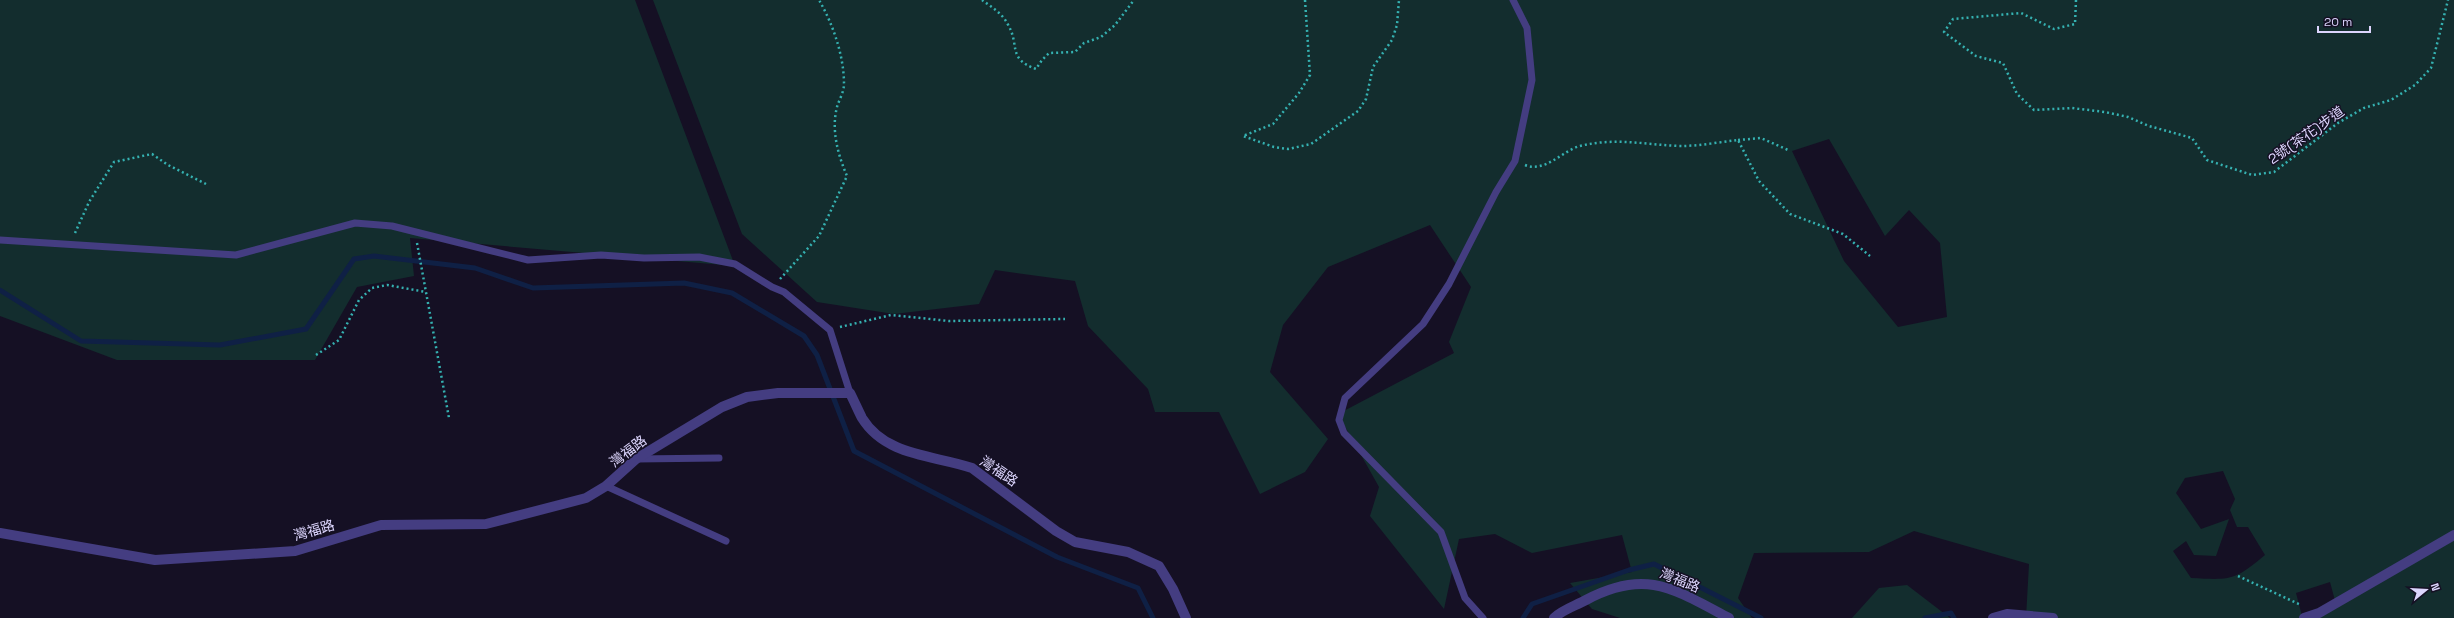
<svg xmlns="http://www.w3.org/2000/svg" width="2454" height="618" font-family="'Space Grotesk','Noto Sans TC',sans-serif">
  <rect width="100%" height="100%" fill="#151024"/>
  <!-- green -->
  <g fill="#132d2e" fill-rule="evenodd">
    <path d="M 0,0 L 635,0 L 735,266 L 410,238 L 414,276 L 357,287 L 315,360 L 117,360 L 0,316 Z"/>
    <path d="M 653,0 L 2454,0 L 2454,618 L 2026,618 L 2029,564 L 1914,531 L 1869,552 L 1754,553 L 1738,598 L 1752,618 L 1620,618 L 1592,609 L 1570,583 L 1632,572 L 1622,535 L 1532,553 L 1495,534 L 1459,539 L 1444,609 L 1370,516 L 1379,487 L 1338,414 L 1454,353 L 1449,342 L 1471,287 L 1430,225 L 1328,267 L 1283,325 L 1270,372 L 1328,439 L 1305,472 L 1260,494 L 1219,412 L 1155,412 L 1148,389 L 1088,326 L 1075,281 L 995,270 L 979,304 L 894,314 L 817,302 L 742,234 ZM 1829,139 L 1885,236 L 1909,210 L 1940,243 L 1947,317 L 1898,327 L 1844,261 L 1792,151 ZM 2223,471 L 2235,499 L 2230,510 L 2237,527 L 2248,527 L 2265,555 C 2234,581 2231,580 2191,578 L 2173,551 L 2186,541 L 2194,555 L 2216,556 L 2229,519 L 2201,529 L 2176,493 L 2185,478 ZM 2330,582 L 2337,608 L 2302,616 L 2296,593 Z"/>
    <path d="M 1907,585 L 1950,618 L 1852,618 L 1879,588 Z"/>
  </g>
  <g fill="none" stroke-linecap="round" stroke-linejoin="round">
    <!-- stream -->
    <g stroke="#0f2045" stroke-width="5">
      <path d="M 0,290 L 81,341 L 220,345 L 306,329 L 354,259 L 374,256 L 475,268 L 533,288 L 684,283 L 732,293 L 804,336 L 817,355 L 854,451 L 1057,557 L 1138,588 L 1153,618"/>
      <path d="M 1523,618 L 1532,604 L 1629,570 L 1654,564 L 1761,618"/>
      <path d="M 1925,618 L 1951,613 L 1954,618"/>
    </g>
    <!-- path -->
    <g stroke="#35b1b1" stroke-width="2.5" stroke-dasharray="2 3" stroke-linecap="butt">
      <path d="M 982,0 C 990,6 1002,13 1007,23 C 1021,45 1006,58 1036,69 L 1042,60 L 1049,53 L 1075,52 L 1084,43 L 1101,37 L 1115,25 L 1134,0"/>
      <path d="M 1305,0 L 1310,75 L 1299,93 L 1273,124 L 1243,136 L 1274,147 L 1288,149 L 1311,144 L 1358,111 L 1366,99 L 1373,67 L 1392,40 L 1397,25 L 1399,0"/>
      <path d="M 2076,0 L 2075,24 L 2054,29 L 2021,13 L 1953,19 L 1944,32 L 1976,56 L 2003,63 L 2017,94 L 2034,110 L 2072,108 L 2105,112 L 2128,117 L 2149,126 L 2192,138 L 2207,160 L 2252,175 L 2274,172 L 2338,123 L 2364,108 L 2391,100 L 2415,85 L 2431,68 L 2448,0"/>
      <path d="M 1738,140 L 1761,138 L 1788,150"/>
      <path d="M 1525,165 C 1545,173 1562,151 1580,146 C 1616,137 1646,145 1681,146 C 1699,146 1720,142 1738,140 L 1759,181 L 1790,214 L 1843,234 L 1870,256"/>
      <path d="M 75,233 L 89,202 L 114,162 L 152,154 L 168,165 L 206,184"/>
      <path d="M 417,243 L 449,418"/>
      <path d="M 780,279 L 819,236 L 847,176 C 838,155 831,130 837,107 C 839,100 844,92 844,84 C 844,56 833,24 819,0"/>
      <path d="M 840,327 L 891,315 L 949,321 L 1065,319"/>
      <path d="M 316,355 L 339,340 L 359,300 L 372,288 L 387,285 L 426,292"/>
      <path d="M 2238,576 L 2301,605"/>
    </g>
    <!-- service -->
    <g stroke="#443d81" stroke-width="7">
      <path d="M 0,240 L 236,255 L 355,223 L 392,226 L 528,260 L 601,255 L 644,258 L 699,257 L 735,264 L 772,287 L 784,292 L 830,330 L 850,393"/>
      <path d="M 636,459 L 719,458"/>
      <path d="M 606,486 L 726,541"/>
      <path d="M 1483,618 L 1465,598 L 1441,532 L 1344,433 L 1339,420 L 1345,398 L 1423,324 L 1449,284 L 1496,192 L 1515,161 L 1532,80 L 1527,28 L 1513,0"/>
    </g>
    <!-- tertiary -->
    <g stroke="#443d81" stroke-width="10">
      <path d="M 0,533 L 155,560 L 295,551 L 381,525 L 486,524 L 586,498 L 606,486 L 636,459 L 722,407 L 747,397 L 778,393 L 850,393 C 854,401 858,410 862,418 C 886,457 935,455 972,468 L 1056,531 L 1075,542 L 1128,552 L 1159,566 L 1173,589 L 1186,618"/>
      <path d="M 1554,618 C 1562,610 1575,606 1586,600 C 1646,568 1674,589 1729,618"/>
      <path d="M 1993,618 L 2007,614 L 2053,618"/>
      <path d="M 2304,618 L 2319,613 L 2454,535"/>
    </g>
  </g>
  <g text-anchor="middle" stroke-width="3" stroke-linejoin="round" paint-order="stroke">
    <!-- street labels -->
    <g font-size="14" fill="#dcd5fd" stroke="#151024">
      <text transform="translate(2306 135) rotate(-35)" y="5">2號(茶花)步道</text>
      <text transform="translate(628 451) rotate(-37)" y="5">灣福路</text>
      <text transform="translate(999 471) rotate(34)" y="5">灣福路</text>
      <text transform="translate(314 530) rotate(-16)" y="5">灣福路</text>
      <text transform="translate(1680 580) rotate(22)" y="5">灣福路</text>
    </g>
  </g>
  <!-- north arrow -->
  <g transform="translate(2426 590) rotate(72)" stroke="#151024" stroke-width="3" paint-order="stroke">
  <path d="M0-3L7 15L0 10L-7 15Z" fill="#dcd5fd"/>
  <text y="-6" font-size="11" font-weight="bold" text-anchor="middle" fill="#dcd5fd">N</text>
  </g>
  <!-- scale -->
  <path d="M2318 26v6h52v-6" fill="none" stroke="#dcd5fd" stroke-width="2"/>
  <text x="2324" y="26" font-size="12" fill="#dcd5fd" stroke="#151024" stroke-width="3" paint-order="stroke">20 m</text>
</svg>
